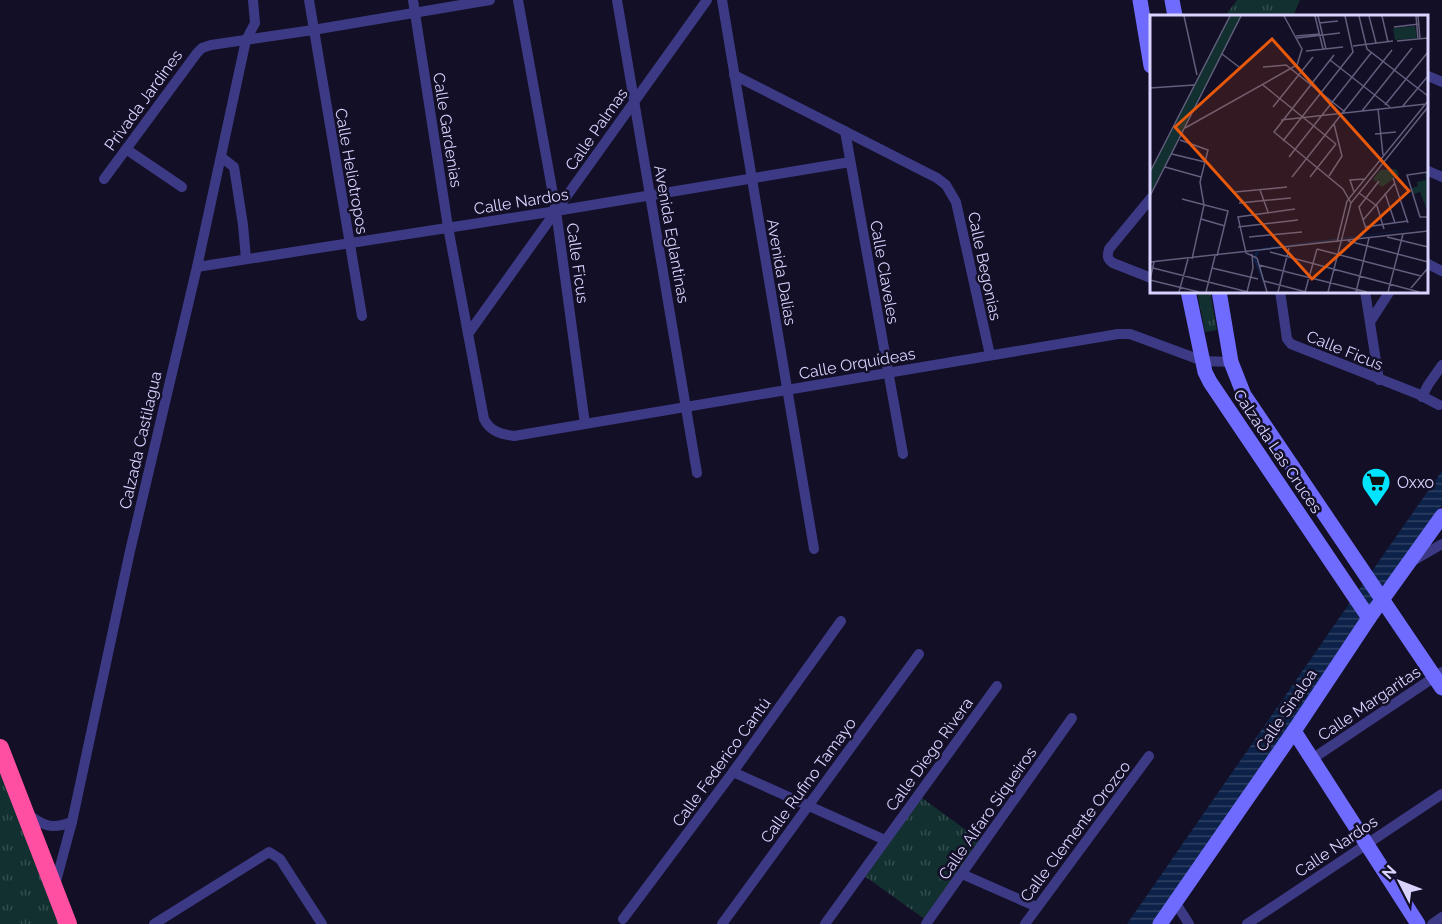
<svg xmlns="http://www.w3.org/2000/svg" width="1442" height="924" font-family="Raleway,sans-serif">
  <defs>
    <pattern id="park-tufts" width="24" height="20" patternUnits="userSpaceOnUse" patternTransform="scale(1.5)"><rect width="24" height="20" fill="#12302f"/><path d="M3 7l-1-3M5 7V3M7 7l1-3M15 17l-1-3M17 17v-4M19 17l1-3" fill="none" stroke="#344d4e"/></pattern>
    <pattern id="water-rules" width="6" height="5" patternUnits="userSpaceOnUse" patternTransform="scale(1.5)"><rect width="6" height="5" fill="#0c2248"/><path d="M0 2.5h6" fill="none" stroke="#2f4163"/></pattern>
  </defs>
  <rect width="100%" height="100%" fill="#130f26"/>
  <!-- park -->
  <g fill="url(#park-tufts)">
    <path d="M 1237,0 L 1300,0 L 1293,16 L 1225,16 Z"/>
    <path d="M 1197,291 L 1210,291 L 1217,330 L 1205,332 Z"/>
    <path d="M 0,752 L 67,924 L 0,924 Z"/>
    <path d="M 918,795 L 981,841 L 926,920 L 863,875 Z"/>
  </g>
  <!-- water -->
  <path fill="url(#water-rules)" d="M 1442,471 L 1442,505 L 1154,924 L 1127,924 L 1342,614 Z"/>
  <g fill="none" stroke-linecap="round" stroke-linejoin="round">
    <!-- street -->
    <g stroke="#3d3a85" stroke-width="10">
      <path d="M 309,0 L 362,316"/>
      <path d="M 413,0 L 448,227 L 484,419 C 490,431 500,434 514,436 L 1118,334 L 1130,334 L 1141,338 L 1203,361 L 1231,362"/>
      <path d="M 518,0 L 556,211 L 585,424"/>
      <path d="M 617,0 L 697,473"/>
      <path d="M 722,0 L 814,549"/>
      <path d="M 734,75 L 937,178 L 946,185 L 956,202 L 990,355"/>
      <path d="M 1426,75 L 1442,82"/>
      <path d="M 845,131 L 903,454"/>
      <path d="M 126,149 L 182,187"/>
      <path d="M 221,157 L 234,167 L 243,225 L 246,259"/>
      <path d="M 1426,170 L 1442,177"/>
      <path d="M 104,179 L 197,53 L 202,48 L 211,45 L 313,30 L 490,0"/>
      <path d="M 1151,198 L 1109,249 C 1107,256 1107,259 1113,263 L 1151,278"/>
      <path d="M 1426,263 L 1442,271"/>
      <path d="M 197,267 L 556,211 L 850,162"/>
      <path d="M 1280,291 L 1287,339 L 1291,344 L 1418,394 L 1439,405"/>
      <path d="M 1365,291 L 1379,380"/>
      <path d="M 1370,322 L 1390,291"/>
      <path d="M 468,334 L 707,0"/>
      <path d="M 1422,397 L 1428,385 L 1442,365"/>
      <path d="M 1411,562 L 1442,544"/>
      <path d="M 1312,759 L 1442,672"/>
      <path d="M 733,772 L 885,840"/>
      <path d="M 26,813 C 44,826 51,830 72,822"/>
      <path d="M 962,874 L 1037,907"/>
      <path d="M 55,885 L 72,822 L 130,551 L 197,267 L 246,40 L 255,23 L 253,0"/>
      <path d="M 1175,902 L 1189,924"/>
      <path d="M 623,919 L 733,772 L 841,621"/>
      <path d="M 154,924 L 269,852 L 280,859 L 322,924"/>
      <path d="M 722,924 L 919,654"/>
      <path d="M 825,924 L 997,686"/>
      <path d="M 926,924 L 1072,718"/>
      <path d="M 1025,924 L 1149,756"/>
      <path d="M 1247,924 L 1442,794"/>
      <path d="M 1432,924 L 1442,917"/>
    </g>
    <!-- secondary -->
    <g stroke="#6f6bff" stroke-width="15">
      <path d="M 1140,0 L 1151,66"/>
      <path d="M 1172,0 L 1175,16"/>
      <path d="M 1188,291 L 1205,372 L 1210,382 L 1369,618"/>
      <path d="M 1219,291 L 1231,362 L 1244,395 L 1442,688"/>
      <path d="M 1294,731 L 1418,924"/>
      <path d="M 1160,924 L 1294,731 L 1369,618 L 1442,516"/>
    </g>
    <!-- highway -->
    <path stroke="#ff4fa3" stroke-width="18" d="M 0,748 L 68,924"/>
  </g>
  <!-- icons -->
  <defs>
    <g id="supermarket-pin" transform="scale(1.5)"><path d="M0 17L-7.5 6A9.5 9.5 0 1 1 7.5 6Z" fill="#00e5ff" stroke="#130f26"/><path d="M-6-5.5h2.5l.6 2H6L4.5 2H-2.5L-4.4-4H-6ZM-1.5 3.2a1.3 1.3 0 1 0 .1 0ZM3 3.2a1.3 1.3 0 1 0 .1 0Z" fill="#111"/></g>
  </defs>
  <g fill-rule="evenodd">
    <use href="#supermarket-pin" x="1376" y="482"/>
  </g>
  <g text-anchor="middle" stroke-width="5" stroke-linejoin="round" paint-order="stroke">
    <!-- street labels -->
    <g font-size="16" fill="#d9d4ff" stroke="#130f26">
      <text transform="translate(143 100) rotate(-54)" y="6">Privada Jardines</text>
      <text transform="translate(596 129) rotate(-55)" y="6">Calle Palmas</text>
      <text transform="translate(448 130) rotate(81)" y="6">Calle Gardenias</text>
      <text transform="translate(352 171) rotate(80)" y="6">Calle Heliotropos</text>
      <text transform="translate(521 201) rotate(-9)" y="6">Calle Nardos</text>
      <text transform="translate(672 234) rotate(80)" y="6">Avenida Eglantinas</text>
      <text transform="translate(578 263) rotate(82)" y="6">Calle Ficus</text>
      <text transform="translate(985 266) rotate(78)" y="6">Calle Begonias</text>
      <text transform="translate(782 272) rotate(80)" y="6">Avenida Dalias</text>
      <text transform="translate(885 272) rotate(80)" y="6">Calle Claveles</text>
      <text transform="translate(1345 350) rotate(22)" y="6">Calle Ficus</text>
      <text transform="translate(857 363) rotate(-10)" y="6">Calle Orquídeas</text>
      <text transform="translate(140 440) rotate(-77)" y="6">Calzada Castilagua</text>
      <text transform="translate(1278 451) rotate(56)" y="6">Calzada Las Cruces</text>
      <text transform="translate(1369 703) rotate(-34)" y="6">Calle Margaritas</text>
      <text transform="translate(1286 710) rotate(-56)" y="6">Calle Sinaloa</text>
      <text transform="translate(929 754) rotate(-54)" y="6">Calle Diego Rivera</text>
      <text transform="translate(721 762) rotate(-54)" y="6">Calle Federico Cantú</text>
      <text transform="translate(808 780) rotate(-54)" y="6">Calle Rufino Tamayo</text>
      <text transform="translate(987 813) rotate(-55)" y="6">Calle Alfaro Siqueiros</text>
      <text transform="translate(1075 831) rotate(-53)" y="6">Calle Clemente Orozco</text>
      <text transform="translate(1336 846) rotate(-34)" y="6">Calle Nardos</text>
    </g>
    <!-- poi labels -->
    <g font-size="16" fill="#d9d4ff" stroke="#130f26" text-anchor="start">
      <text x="1397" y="488">Oxxo</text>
    </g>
  </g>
  <!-- overview -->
  <g transform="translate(1150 15)">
    <rect width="278" height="278" fill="#130f26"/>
    <path d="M 80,1 L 91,1 L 0,181 L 0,158 ZM 265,11 L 267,23 L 245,25 L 243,13 ZM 246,154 L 249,160 L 232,172 L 228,169 L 230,164 L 226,167 L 223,164 L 230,155 ZM 275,158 L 277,158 L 277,195 L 270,177 L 264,179 L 262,173 L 268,171 L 267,167 L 276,165 Z" fill="#12302f"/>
    <path d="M 277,212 L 109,236 L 106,244 L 117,277 L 103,243 L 106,237 L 113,233 Z" fill="#0c2248"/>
    <path fill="none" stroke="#625e7d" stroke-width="1.5" d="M 34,1 L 47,60M 165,1 L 173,34M 168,1 L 176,34M 209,1 L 217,34 L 278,81M 219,1 L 226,28M 232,1 L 238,27M 266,1 L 268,24M 268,1 L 270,24M 169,8 L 188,6M 244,12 L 269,9M 146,21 L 170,19M 147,23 L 190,18M 247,26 L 278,23M 203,31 L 243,26M 156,36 L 193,32M 72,39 L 89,52M 184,40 L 124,117 L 193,174 L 201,188M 180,45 L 240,92M 113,52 L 136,50 L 195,97M 113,70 L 186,129M 0,73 L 44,70M 235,90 L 278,37M 123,92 L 163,42M 252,92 L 278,61M 228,94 L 233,140M 212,96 L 262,33M 131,105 L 276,89M 35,113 L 147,50 L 152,34 L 134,1M 225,119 L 246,117M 30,125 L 58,135 L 50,167 L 54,190 L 42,244M 133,126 L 203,37 L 195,1M 22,139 L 55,147M 139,142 L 221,38M 15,152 L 51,162M 0,157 L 80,1M 278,157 L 257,160 L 270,202 L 278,202M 179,161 L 192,141 L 184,109M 142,162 L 242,35M 160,162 L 186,129M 243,163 L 258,208M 110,175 L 118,197M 85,177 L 137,172M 204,177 L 200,165 L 215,164M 209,178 L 227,191 L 234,214M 235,178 L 245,208M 0,181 L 91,1M 32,184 L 78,196 L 67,241M 89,188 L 141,183M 51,204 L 75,211M 213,205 L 245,168M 88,212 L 148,205M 215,212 L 258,206M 216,214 L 209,192 L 229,166M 99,222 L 152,217M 237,222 L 278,232M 198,226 L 278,247M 187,227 L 197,186 L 278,86M 167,234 L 271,261M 120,237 L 269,277M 107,243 L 96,238 L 88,202 L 145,194M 107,243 L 117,277M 0,247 L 278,216M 109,250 L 217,277M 3,253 L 98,277M 62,253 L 108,264M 0,265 L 49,277M 0,265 L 4,247M 114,266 L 156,277M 261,273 L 278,253M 29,277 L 38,244M 56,277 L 65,241M 97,277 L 103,253 L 102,239M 128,277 L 139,233M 155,277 L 167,234M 178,277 L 201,188 L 278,92M 206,277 L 219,223M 238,277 L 253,219"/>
    <path fill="#e8590c" fill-opacity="0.15" stroke="#e8590c" stroke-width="3" d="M 122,24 L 259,176 L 162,264 L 25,112 Z"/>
    <rect width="278" height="278" fill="none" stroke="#d9d4ff" stroke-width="3"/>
  </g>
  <!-- north arrow -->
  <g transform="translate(1400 882) rotate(312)" stroke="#130f26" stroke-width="4.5" paint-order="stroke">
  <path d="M0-4.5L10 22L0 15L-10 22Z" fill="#d9d4ff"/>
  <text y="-9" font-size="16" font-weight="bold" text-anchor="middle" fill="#d9d4ff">N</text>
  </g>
</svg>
